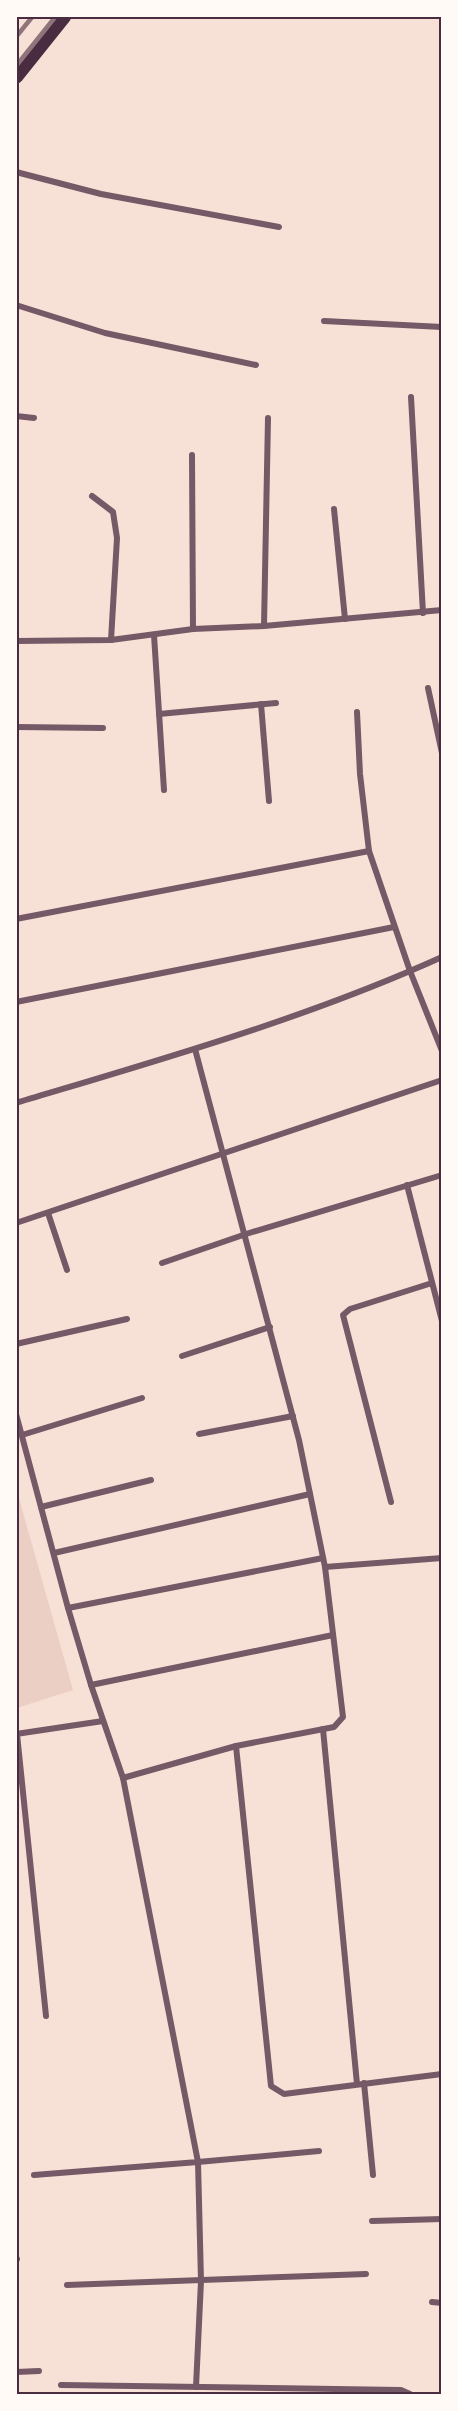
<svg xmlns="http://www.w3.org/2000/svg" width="458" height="2411" font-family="Overpass,sans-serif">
  <rect width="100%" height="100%" fill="#f7e1d7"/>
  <!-- green -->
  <path fill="#ebcfc5" d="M 17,1491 L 73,1690 L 17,1708 L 16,1708 Z"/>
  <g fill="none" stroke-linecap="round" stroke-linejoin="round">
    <!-- minor -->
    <g stroke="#755966" stroke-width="6">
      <path d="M 16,172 L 101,194 L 279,227"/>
      <path d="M 16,305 L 105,333 L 256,365"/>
      <path d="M 324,321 L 442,327"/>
      <path d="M 411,397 L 423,613"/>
      <path d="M 16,416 L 34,418"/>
      <path d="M 192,455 L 193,629"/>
      <path d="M 92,496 L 113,512 L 117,538 L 111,640"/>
      <path d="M 334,509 L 345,619"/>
      <path d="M 264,626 L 268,418"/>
      <path d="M 154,635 L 164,790"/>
      <path d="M 16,641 L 111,640 L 193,629 L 264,626 L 442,610"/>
      <path d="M 428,688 L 442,753"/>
      <path d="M 261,704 L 269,801"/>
      <path d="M 357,712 L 360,774 L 369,851 L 410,971 L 442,1051"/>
      <path d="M 159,714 L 276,703"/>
      <path d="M 16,727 L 103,728"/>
      <path d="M 16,919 L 369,851"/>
      <path d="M 16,1002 L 394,927"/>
      <path d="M 16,1103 C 159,1060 305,1019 442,957"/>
      <path d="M 407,1185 L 442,1321"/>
      <path d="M 48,1213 L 67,1270"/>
      <path d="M 16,1223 L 442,1080"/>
      <path d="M 162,1263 L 246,1234 L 442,1175"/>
      <path d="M 16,1344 L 127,1319"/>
      <path d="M 182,1356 L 270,1327"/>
      <path d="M 16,1414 L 68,1608 L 91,1685 L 123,1778 L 198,2162 L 34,2175"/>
      <path d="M 199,1434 L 293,1416"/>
      <path d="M 22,1435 L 142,1398"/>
      <path d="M 391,1502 L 343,1315 L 350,1309 L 432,1283"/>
      <path d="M 41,1507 L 151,1480"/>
      <path d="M 54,1553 L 310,1494"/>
      <path d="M 325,1567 L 442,1558"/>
      <path d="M 68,1608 L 323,1558"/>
      <path d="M 91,1685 L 333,1635"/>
      <path d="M 323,1729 L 357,2084"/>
      <path d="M 16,1734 L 103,1721"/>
      <path d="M 17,1734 L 46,2016"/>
      <path d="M 236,1746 L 271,2086 L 284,2094 L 442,2074"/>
      <path d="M 123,1778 L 236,1746 L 334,1727 L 343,1717 L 325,1567 L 299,1440 L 195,1049"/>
      <path d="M 364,2083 L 373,2175"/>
      <path d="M 372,2221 L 442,2219"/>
      <path d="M 16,2259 L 17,2259"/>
      <path d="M 67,2285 L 366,2274"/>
      <path d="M 432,2302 L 442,2303"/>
      <path d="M 16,2372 L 39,2371"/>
      <path d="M 61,2385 L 401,2390 L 410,2394"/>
      <path d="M 196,2387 L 201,2281 L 198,2162 L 319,2151"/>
    </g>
    <!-- trunk -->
    <path stroke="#4a2c40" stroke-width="15" d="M 16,76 L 64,16"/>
    <!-- rail -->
    <g stroke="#8f747c" stroke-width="4.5">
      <path d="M 16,37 L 33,16"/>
      <path d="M 16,66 L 56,16"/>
    </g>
  </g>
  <!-- border -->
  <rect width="458" height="2411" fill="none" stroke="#fffaf5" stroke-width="36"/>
  <rect x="18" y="18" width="422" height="2375" fill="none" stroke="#4a2c40" stroke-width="2"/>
</svg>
